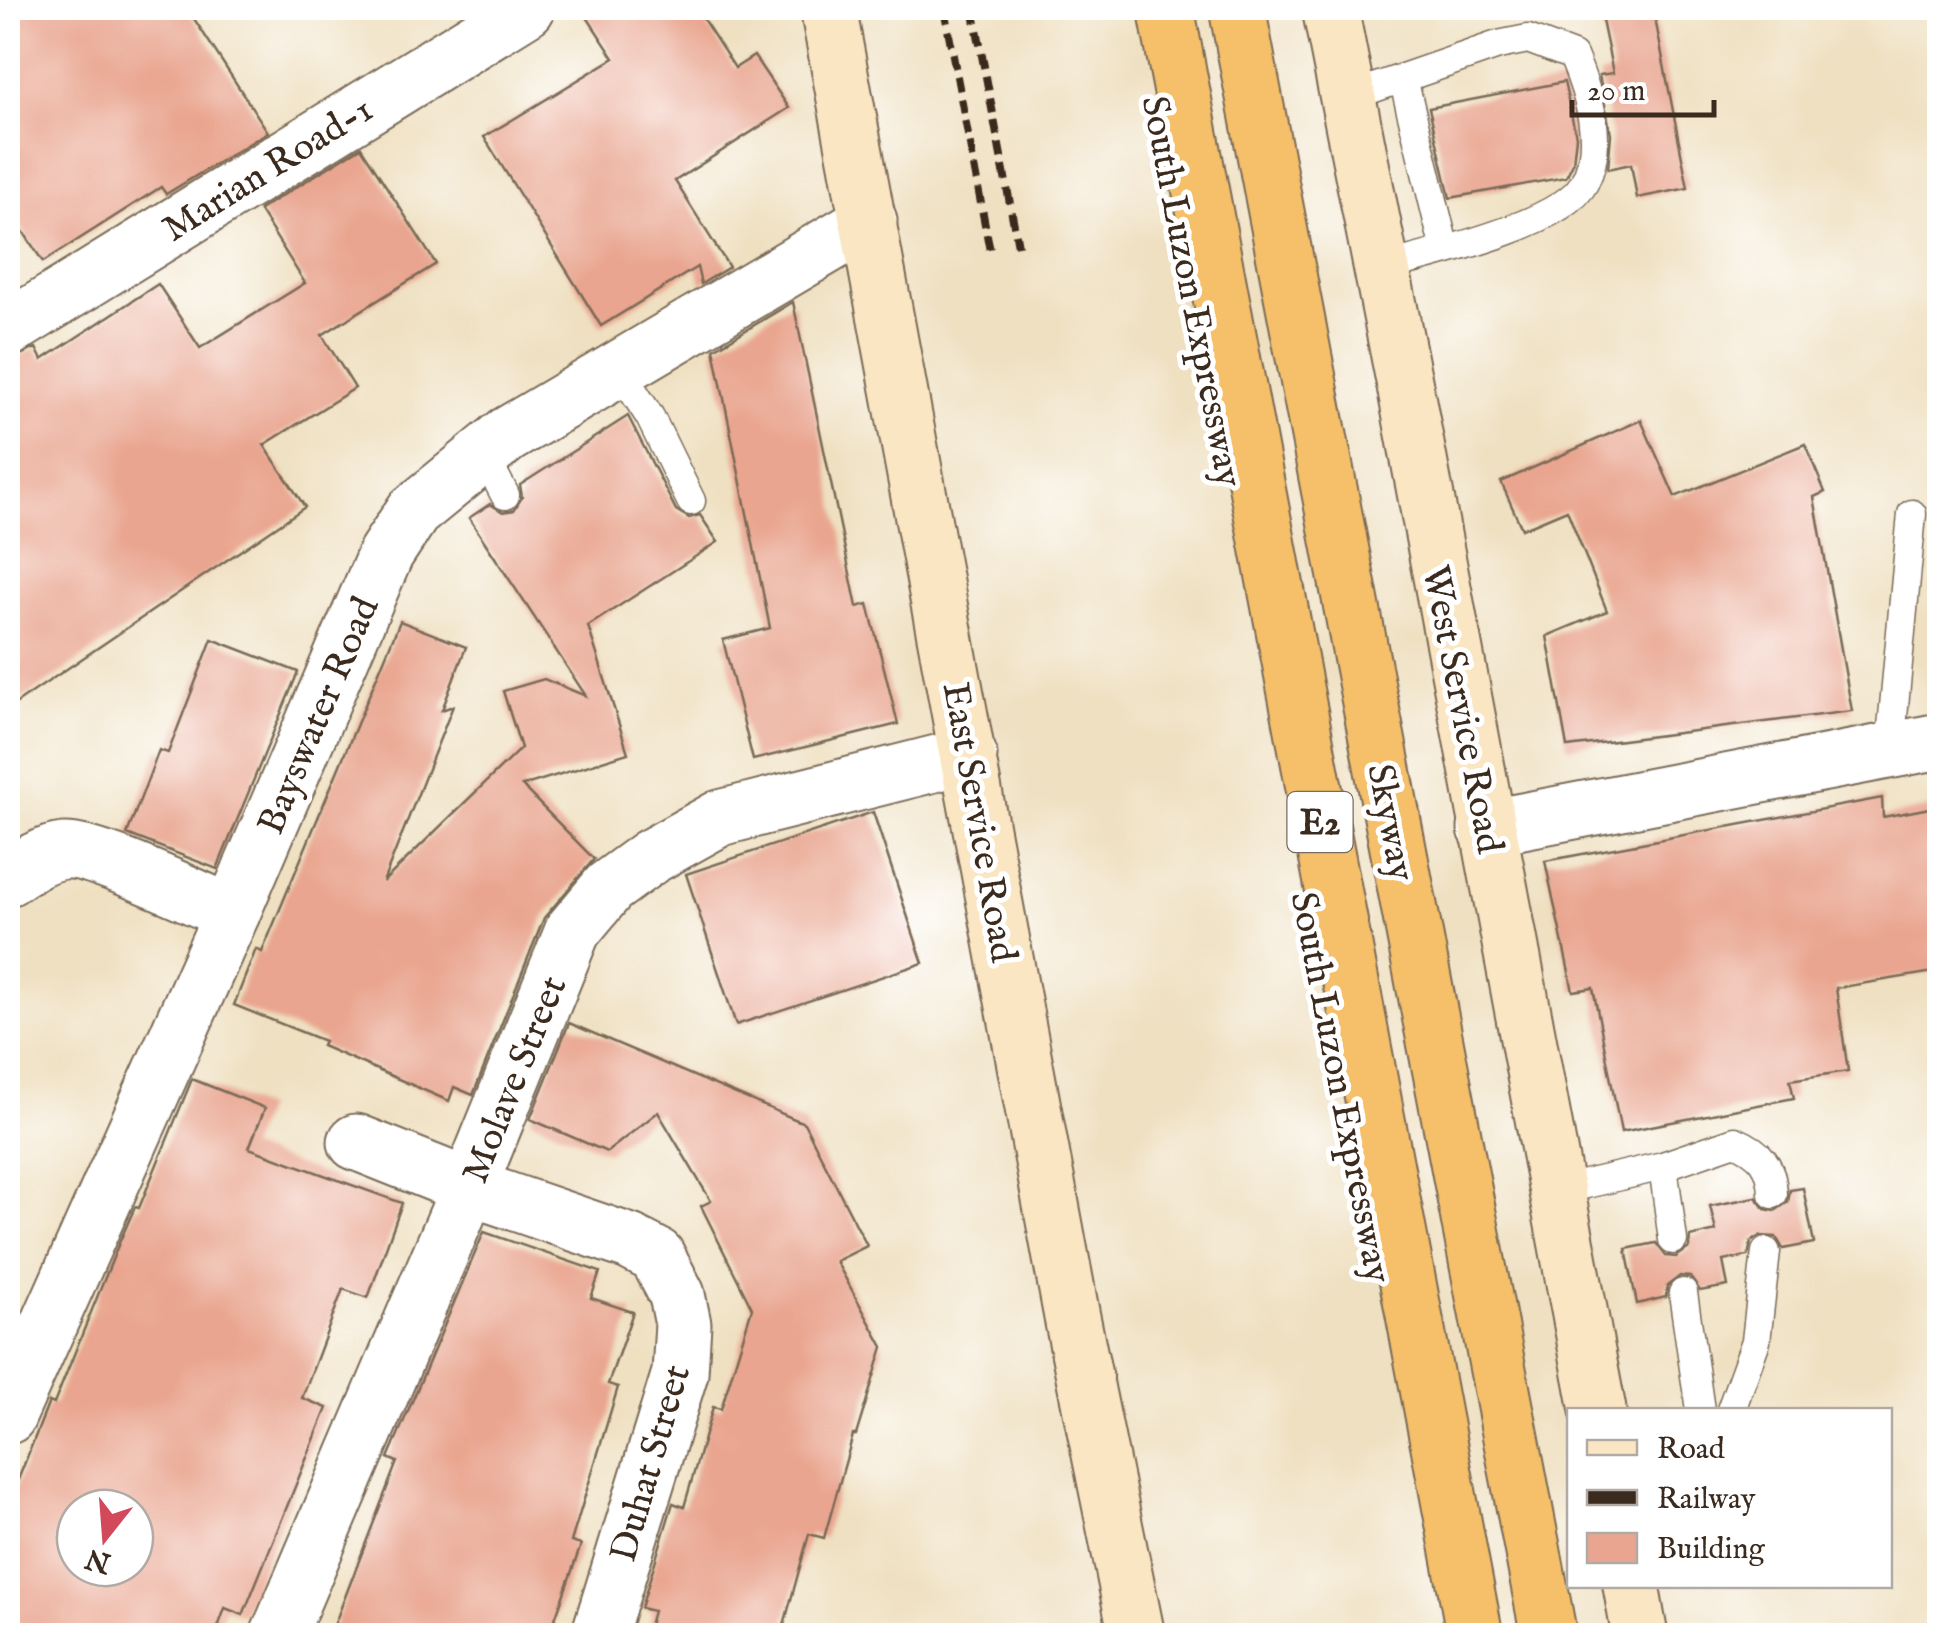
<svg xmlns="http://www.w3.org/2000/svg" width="1947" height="1643" font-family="'IM FELL English',serif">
  <rect width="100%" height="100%" fill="#fff"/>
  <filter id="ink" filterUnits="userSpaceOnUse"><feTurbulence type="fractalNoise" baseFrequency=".01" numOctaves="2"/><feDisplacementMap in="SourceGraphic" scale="20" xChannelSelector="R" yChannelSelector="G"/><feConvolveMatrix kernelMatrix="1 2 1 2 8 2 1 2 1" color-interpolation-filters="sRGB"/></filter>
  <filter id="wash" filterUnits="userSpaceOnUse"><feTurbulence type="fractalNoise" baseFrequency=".0048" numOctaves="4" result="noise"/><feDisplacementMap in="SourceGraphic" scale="40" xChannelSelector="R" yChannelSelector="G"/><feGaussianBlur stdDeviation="2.25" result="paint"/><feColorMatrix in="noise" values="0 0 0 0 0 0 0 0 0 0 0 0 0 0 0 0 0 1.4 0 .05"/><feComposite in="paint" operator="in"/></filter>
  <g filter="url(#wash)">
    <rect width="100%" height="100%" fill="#efe0c1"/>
    <g id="blocks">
      <!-- building -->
      <g fill="#e9a58f" fill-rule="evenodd">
        <path d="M 8,8 L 187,8 L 268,132 L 166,194 L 161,187 L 43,262 L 8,208 Z"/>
        <path d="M 581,8 L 696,8 L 735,68 L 754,56 L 789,108 L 675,181 L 729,267 L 701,284 L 697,267 L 601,326 L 484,137 L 614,58 Z"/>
        <path d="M 1621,8 L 1653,8 L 1688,188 L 1637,198 L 1631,164 L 1608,169 L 1611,134 L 1599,75 L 1613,73 L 1600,11 Z"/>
        <path d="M 1564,82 L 1576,136 L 1573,163 L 1566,177 L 1450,198 L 1429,108 Z"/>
        <path d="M 361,147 L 436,264 L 322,335 L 355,388 L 264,445 L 305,507 L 8,709 L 8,360 L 36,348 L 42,360 L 158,284 L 200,348 L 305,283 L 259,210 Z"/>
        <path d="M 793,302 L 857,607 L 868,604 L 898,724 L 753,760 L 723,640 L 770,628 L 714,349 Z"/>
        <path d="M 628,416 L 676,510 L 689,518 L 700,515 L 718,542 L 588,626 L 628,753 L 522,786 L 594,859 L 544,918 L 473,1095 L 454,1087 L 449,1101 L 322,1046 L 324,1041 L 234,1005 L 256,949 L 262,952 L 400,621 L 466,647 L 442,710 L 453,706 L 383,882 L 521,748 L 503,691 L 544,679 L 586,696 L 469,518 L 490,504 L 503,512 L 514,510 L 522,497 L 520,485 Z"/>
        <path d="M 1641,420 L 1675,497 L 1805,444 L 1825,492 L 1814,497 L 1852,711 L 1567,747 L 1547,636 L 1607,611 L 1567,510 L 1522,529 L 1501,482 Z"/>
        <path d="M 212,639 L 298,672 L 217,869 L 127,834 L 159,750 L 168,753 Z"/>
        <path d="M 1882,798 L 1883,817 L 1940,806 L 1940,971 L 1836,988 L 1848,1071 L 1790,1080 L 1794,1098 L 1621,1132 L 1593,988 L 1573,991 L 1545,861 Z"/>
        <path d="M 873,812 L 923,963 L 736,1025 L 686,874 Z"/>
        <path d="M 569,1023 L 804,1123 L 867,1246 L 836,1261 L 883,1347 L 856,1435 L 853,1435 L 824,1538 L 809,1534 L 781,1636 L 646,1636 L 653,1611 L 641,1608 L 673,1503 L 684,1507 L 713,1407 L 721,1409 L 752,1308 L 701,1206 L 711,1201 L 658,1112 L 607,1152 L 530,1119 Z"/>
        <path d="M 192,1079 L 265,1108 L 249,1148 L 402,1203 L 368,1298 L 343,1289 L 302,1398 L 327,1408 L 243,1615 L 225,1608 L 215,1636 L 8,1636 L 8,1505 L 49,1402 L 54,1404 L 119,1243 L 135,1207 L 139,1208 ZM 75,1508 L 135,1508 L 135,1568 L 75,1568 Z"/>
        <path d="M 1803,1188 L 1814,1243 L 1783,1249 L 1776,1237 L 1760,1236 L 1751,1242 L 1748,1256 L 1723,1261 L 1728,1286 L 1700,1291 L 1690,1277 L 1680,1276 L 1667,1286 L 1666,1297 L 1637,1304 L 1626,1249 L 1656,1243 L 1666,1256 L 1676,1257 L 1689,1248 L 1690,1237 L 1716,1231 L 1710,1206 L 1756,1197 L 1765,1209 L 1775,1211 L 1788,1202 L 1790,1190 Z"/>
        <path d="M 484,1232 L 600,1272 L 591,1298 L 633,1312 L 608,1384 L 618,1387 L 571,1542 L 581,1545 L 549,1636 L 330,1636 L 397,1462 L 388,1458 Z"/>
      </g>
    </g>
  </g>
  <g filter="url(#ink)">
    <use href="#blocks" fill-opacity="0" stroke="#7a6a57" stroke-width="2.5"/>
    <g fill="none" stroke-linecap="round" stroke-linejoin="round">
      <!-- service casing -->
      <g stroke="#7a6a57" stroke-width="31">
        <g id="service">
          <path d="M 1403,78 L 1445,250"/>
          <path d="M 1348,97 L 1498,45 L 1528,39 L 1573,56 C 1589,94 1605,144 1584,183 C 1562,225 1428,255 1381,268"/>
          <path d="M 619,369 L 650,417 L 691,501"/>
          <path d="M 483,453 L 505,495"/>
          <path d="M 1890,749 L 1912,514"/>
          <path d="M 1663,1166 L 1673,1240"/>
          <path d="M 1556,1191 L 1663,1166 L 1735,1141 C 1761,1152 1772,1165 1773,1194"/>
          <path d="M 1683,1293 L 1700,1410"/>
          <path d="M 1731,1410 L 1756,1341 L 1766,1252"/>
        </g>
      </g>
      <!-- minor casing -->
      <g stroke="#7a6a57" stroke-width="59">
        <g id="minor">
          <path d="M 8,329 L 527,8"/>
          <path d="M 1486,828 L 1940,741"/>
          <path d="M 8,878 C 24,867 43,853 64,851 C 93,848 199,900 232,913"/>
          <path d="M 356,1142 L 469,1187 L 630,1242 L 657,1256 L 677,1295 L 683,1324 L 680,1373 L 599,1636"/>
          <path d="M 8,1416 L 232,913 L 386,553 L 413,512 L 507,435 L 869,221"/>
          <path d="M 278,1636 L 469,1187 L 573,930 L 609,887 L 650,857 L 720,818 L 969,755"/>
        </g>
      </g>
      <!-- secondary casing -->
      <g stroke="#7a6a57" stroke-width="59">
        <g id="secondary">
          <path d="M 828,8 L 1072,1317 L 1137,1636"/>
          <path d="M 1330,8 L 1406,391 L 1598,1410"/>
          <path d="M 1631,1586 L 1640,1636"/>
        </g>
      </g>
      <!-- motorway casing -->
      <g stroke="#7a6a57" stroke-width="59">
        <g id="motorway">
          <path d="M 1166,8 L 1475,1636"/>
          <path d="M 1237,8 L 1549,1636"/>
        </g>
      </g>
      <!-- service -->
      <use href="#service" stroke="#fff" stroke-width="28"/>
      <!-- minor -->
      <use href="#minor" stroke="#fff" stroke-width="55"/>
      <!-- secondary -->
      <use href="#secondary" stroke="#fbe6c4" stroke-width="55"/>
      <!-- motorway -->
      <use href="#motorway" stroke="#f6c06b" stroke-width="55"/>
      <!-- rail -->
      <g stroke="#3b2a1e" stroke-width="8" stroke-dasharray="15 8" stroke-linecap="butt">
        <path d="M 944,8 L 990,251"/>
        <path d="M 973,8 L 1018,246"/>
      </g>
    </g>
  </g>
  <g text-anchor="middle" stroke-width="10" stroke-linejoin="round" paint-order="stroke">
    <!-- shield labels -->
    <rect fill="#fff" stroke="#766a62" stroke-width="2.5" x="1287.5" y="792" width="65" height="60" rx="8"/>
    <g font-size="35" font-weight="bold" fill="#3b2a1e">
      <text x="1320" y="834">E2</text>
    </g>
    <!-- street labels -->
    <g font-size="38" fill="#3b2a1e" stroke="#fff">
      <text transform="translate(267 168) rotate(-32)" y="13">Marian Road-1</text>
      <text transform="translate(1193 291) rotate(79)" y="13">South Luzon Expressway</text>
      <text transform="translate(1464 709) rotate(79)" y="13">West Service Road</text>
      <text transform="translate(317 715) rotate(-67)" y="13">Bayswater Road</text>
      <text transform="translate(981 822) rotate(80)" y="13">East Service Road</text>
      <text transform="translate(1392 822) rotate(79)" y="13">Skyway</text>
      <text transform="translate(513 1079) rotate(-68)" y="13">Molave Street</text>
      <text transform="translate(1342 1087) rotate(79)" y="13">South Luzon Expressway</text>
      <text transform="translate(649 1463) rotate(-74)" y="13">Duhat Street</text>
    </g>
  </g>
  <!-- margin -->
  <rect width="1947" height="1643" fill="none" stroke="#fff" stroke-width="40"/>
  <!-- legend -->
  <rect x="1567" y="1408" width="325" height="180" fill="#ffffff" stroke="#b1aaa5" stroke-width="2.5"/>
  <rect x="1587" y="1440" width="50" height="15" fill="#fbe6c4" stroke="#b1aaa5" stroke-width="2.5"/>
  <text x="1657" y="1458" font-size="30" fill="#3b2a1e">Road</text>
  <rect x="1587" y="1490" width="50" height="15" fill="#3b2a1e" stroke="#b1aaa5" stroke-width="2.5"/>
  <text x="1657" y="1508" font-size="30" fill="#3b2a1e">Railway</text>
  <rect x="1587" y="1533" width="50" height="30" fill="#e9a58f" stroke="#b1aaa5" stroke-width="2.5"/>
  <text x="1657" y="1558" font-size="30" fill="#3b2a1e">Building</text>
  <!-- north arrow -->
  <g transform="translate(105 1538) rotate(197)"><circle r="48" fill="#ffffff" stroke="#b1aaa5" stroke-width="2.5"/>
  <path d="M0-8L18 38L0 25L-18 38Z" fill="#d1495b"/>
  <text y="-15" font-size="28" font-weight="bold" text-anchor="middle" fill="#3b2a1e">N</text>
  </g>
  <!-- scale -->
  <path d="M1572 100v15h142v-15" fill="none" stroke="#3b2a1e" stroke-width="5"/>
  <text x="1587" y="100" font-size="30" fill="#3b2a1e" stroke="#ffffff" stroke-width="8" paint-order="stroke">20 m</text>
</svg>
